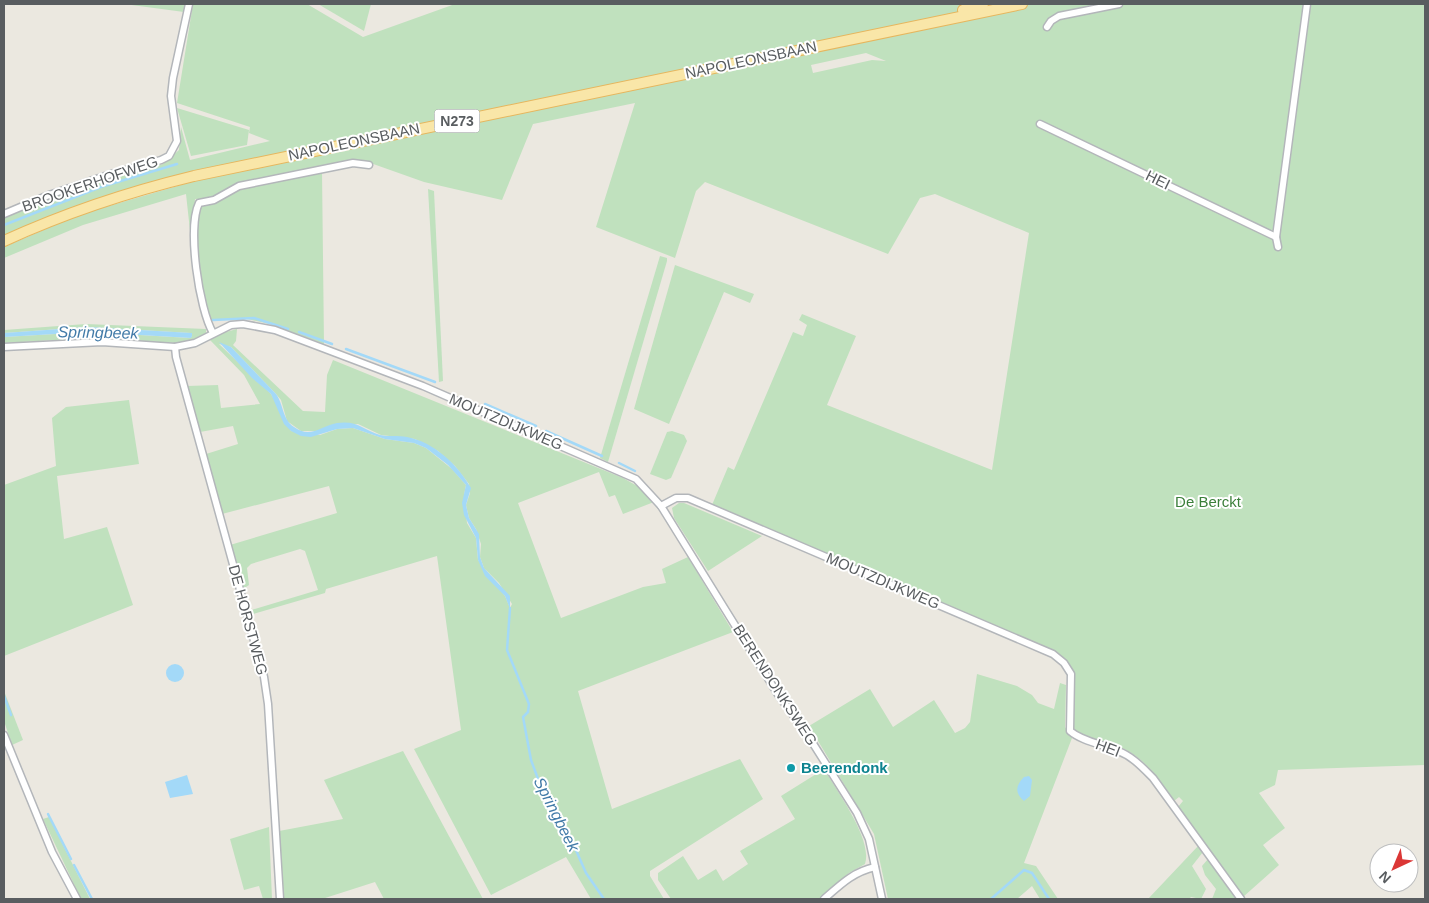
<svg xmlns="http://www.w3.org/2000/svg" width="1429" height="903" font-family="Arial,sans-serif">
  <rect width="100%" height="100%" fill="#ebe8e0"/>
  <!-- green -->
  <g fill="#c0e1be" fill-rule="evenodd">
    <path d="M 124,4 L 186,4 L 184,12 Z"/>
    <path d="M 193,4 L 307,4 L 363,37 L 455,4 L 1425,4 L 1425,765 L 1278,770 L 1275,785 L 1259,793 L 1285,828 L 1263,845 L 1279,865 L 1243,897 L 1178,807 L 1183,801 L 1179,797 L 1174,801 C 1160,782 1146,759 1124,749 C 1108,741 1087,742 1073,731 L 1072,677 L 1058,661 L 981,623 L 712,505 L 728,467 L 734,470 L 793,332 L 803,336 L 807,325 L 799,320 L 802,314 L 856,336 L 827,405 L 992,470 L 1029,233 L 935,194 L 920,198 L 888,254 L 705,182 L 696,191 L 675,258 L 596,227 L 635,103 L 533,124 L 502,200 L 424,182 L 362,160 L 238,184 L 213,198 L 203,200 L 195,199 L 192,249 L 186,194 L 83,225 L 4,258 L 4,247 L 78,215 L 198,180 L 844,45 L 575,93 L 193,172 L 4,237 L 4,217 L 63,194 L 163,164 L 179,150 L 181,127 L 190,160 L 270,141 L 249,133 L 250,127 L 177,103 ZM 866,53 L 886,61 L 872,60 L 813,73 L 811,65 Z"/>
    <path d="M 318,4 L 371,4 L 364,31 Z"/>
    <path d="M 177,108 L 249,130 L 247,145 L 191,156 Z"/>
    <path d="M 322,171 L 324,344 L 270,324 L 243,318 L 211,321 C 201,295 189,231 200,206 L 239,188 Z"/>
    <path d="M 428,189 L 434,191 L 443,381 L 439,382 Z"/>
    <path d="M 660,256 L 667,258 L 667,261 L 608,462 L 600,458 Z"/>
    <path d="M 675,265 L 754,294 L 750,303 L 724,292 L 669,424 L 634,409 Z"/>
    <path d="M 86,324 L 206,329 L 206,333 L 188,342 L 175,343 L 90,338 L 4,343 L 4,337 L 89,332 L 190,338 L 192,336 L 191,333 L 88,327 L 4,333 L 4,330 Z"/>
    <path d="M 237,329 L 236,341 L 233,345 L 303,411 L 325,412 L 327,375 L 333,360 L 623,478 L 639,487 L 654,502 L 623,514 L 615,495 L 609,497 L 599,472 L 518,503 L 561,618 L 643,587 L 666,583 L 662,569 L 688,557 L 733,632 L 578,691 L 612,809 L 740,759 L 763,799 L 650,871 L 650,876 L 664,899 L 591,899 L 566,857 L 491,895 L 414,749 L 461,730 L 437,556 L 326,589 L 325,593 L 250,615 L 248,611 L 318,590 L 305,551 L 300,549 L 251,564 L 247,568 L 249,585 L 243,589 L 230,545 L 337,513 L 329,486 L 222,514 L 206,454 L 238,444 L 233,426 L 200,432 L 187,386 L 218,385 L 221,408 L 260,404 L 244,375 L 210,340 L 222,333 ZM 219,344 L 231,347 L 276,394 L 281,400 L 287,421 L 301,431 L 318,431 L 328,427 L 358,424 L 381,435 L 415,439 L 438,451 L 455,466 L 469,484 L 470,493 L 466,505 L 469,518 L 476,529 L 481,544 L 480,557 L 484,568 L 499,583 L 512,604 L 510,608 L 505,596 L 478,560 L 476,538 L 467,523 L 464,495 L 466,485 L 452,469 L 426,448 L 414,443 L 385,439 L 353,428 L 337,429 L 320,435 L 291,431 L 271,394 Z"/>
    <path d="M 129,400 L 139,464 L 57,476 L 64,539 L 107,527 L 133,605 L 4,656 L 4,485 L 56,466 L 52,418 L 66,407 Z"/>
    <path d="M 672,431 L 684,435 L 687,441 L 671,478 L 666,480 L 650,474 L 667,432 Z"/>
    <path d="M 679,503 L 684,503 L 762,536 L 708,571 L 674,518 L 672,508 Z"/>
    <path d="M 977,674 L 1017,686 L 1032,695 L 1038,703 L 1054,709 L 1060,683 L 1066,685 L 1065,727 L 1072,738 L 1024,863 L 1036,866 L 1058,899 L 1040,899 L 1032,886 L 1017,899 L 888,899 L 874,834 L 809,726 L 870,689 L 893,727 L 934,700 L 955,733 L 965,728 L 970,722 Z"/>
    <path d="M 4,691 L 23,740 L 12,745 L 4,721 Z"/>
    <path d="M 403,751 L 483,899 L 384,899 L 375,882 L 322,899 L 281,899 L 279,831 L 343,819 L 324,780 Z"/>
    <path d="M 821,771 L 826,772 C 838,793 873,840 865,864 L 849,873 L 819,899 L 671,899 L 658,880 L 658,873 L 683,856 L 698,880 L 716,869 L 723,881 L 748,864 L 740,851 L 795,819 L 781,796 Z"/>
    <path d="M 49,817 L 90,899 L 81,899 L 43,819 Z"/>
    <path d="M 269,827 L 272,899 L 263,899 L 259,886 L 244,890 L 230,839 Z"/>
    <path d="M 1199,845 L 1203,852 L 1192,866 L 1206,889 L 1201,899 L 1191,897 L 1189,899 L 1148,899 Z"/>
    <path d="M 1208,859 L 1237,899 L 1212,899 L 1216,889 L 1205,875 L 1202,866 Z"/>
  </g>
  <!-- water -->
  <g fill="#a3d9f8">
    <path d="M 88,327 L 192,333 L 192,336 L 191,338 L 89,332 L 4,337 L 4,333 Z"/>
    <path d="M 219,342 L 231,347 L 276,394 C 284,405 282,419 294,427 C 310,439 321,426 337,423 C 357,420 364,430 380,435 C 388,437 398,435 407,437 C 434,442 458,465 471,488 L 466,505 L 469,518 L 479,534 L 480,557 L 484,568 L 510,596 L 510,609 L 505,596 L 485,576 L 478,560 L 476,538 L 464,515 L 462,503 L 466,485 L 448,465 L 426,448 L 414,443 L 385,439 L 353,428 L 337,429 L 311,437 L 301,436 L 291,431 L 284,424 L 271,394 L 252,378 Z"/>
    <circle cx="175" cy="673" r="9"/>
    <path d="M 187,775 L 193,794 L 170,798 L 165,782 Z"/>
    <path d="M 1024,777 L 1029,776 L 1032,780 L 1030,796 L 1024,801 C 1015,793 1015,786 1024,777 Z"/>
  </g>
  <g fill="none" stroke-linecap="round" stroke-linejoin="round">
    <!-- stream -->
    <g stroke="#a3d9f8" stroke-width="2.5">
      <path d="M 4,225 L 101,187 L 177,164"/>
      <path d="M 213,320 L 254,318 L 288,329"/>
      <path d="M 299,332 L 332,344"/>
      <path d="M 346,349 L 435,382"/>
      <path d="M 485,404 L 536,426"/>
      <path d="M 546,431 L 602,456"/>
      <path d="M 619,463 L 635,471"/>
      <path d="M 510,608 L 507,650 L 529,704 L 528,712 L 523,717 L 531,760 L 544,795 L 555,816 L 568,832 L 586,873 L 604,899"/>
      <path d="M 4,696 L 11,715"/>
      <path d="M 48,814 L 71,859"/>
      <path d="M 74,865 L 92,899"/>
      <path d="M 991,899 L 1024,870 L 1032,873 L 1049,899"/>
    </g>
    <!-- street casing -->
    <g stroke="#b3b6ba" stroke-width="9">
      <g id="street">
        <path d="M 1047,27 L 1051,21 L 1059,16 L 1119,4"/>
        <path d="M 1040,124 L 1276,237"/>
        <path d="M 4,214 L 49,195 L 111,174 L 161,160 L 169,156 L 177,141 L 171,96 L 173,78 L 189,4"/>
        <path d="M 1278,247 L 1276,237 L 1307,4"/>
        <path d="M 213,333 C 199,309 187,228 199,203 L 214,200 L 239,186 L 353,163 L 369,165"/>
        <path d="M 4,347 L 102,342 L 175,347 L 195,343 L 231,325 L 243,324 L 275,330 L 423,386 L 636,479 L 661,506 L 777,693 L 807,734 L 857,813 L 869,839 L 882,899"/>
        <path d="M 175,347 L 176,357 L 264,677 L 268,704 L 280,899"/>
        <path d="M 661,506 L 676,498 L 688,498 L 1053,654 L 1064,663 L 1071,674 L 1070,731 C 1083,742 1103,744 1118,751 C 1132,756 1142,767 1153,778 L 1241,899"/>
        <path d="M 4,735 L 52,852 L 77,899"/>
        <path d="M 824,899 C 841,884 853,872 875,867"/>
      </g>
    </g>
    <!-- primary casing -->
    <g stroke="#e6b65e" stroke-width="12">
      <g id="primary">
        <path d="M 963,10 L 983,4"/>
        <path d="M 4,241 C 65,213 128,192 194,176 L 1022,4"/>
      </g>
    </g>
    <!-- street -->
    <use href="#street" stroke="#fff" stroke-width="6"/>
    <!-- primary -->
    <use href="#primary" stroke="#f9e6a8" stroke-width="10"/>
  </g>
  <!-- markers -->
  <circle fill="#0f9aa8" stroke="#fff" stroke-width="2" cx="791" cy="768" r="5"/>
  <g text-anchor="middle" stroke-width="4" stroke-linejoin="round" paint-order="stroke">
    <!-- shield labels -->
    <rect fill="#fff" stroke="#8b8e90" stroke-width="1" x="434.5" y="109.5" width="45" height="23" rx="4"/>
    <g font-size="14" font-weight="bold" fill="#595d60">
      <text x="457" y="126">N273</text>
    </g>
    <!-- street labels -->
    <g font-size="15" fill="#595d60" stroke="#fff">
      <text transform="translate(751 60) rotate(-12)" y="5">NAPOLEONSBAAN</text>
      <text transform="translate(354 142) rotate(-12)" y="5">NAPOLEONSBAAN</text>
      <text transform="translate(1158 180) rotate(26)" y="5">HEI</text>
      <text transform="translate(90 184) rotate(-19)" y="5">BROOKERHOFWEG</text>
      <text transform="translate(506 422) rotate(23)" y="5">MOUTZDIJKWEG</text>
      <text transform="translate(883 581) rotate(23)" y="5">MOUTZDIJKWEG</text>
      <text transform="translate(248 620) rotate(75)" y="5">DE HORSTWEG</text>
      <text transform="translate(775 685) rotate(57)" y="5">BERENDONKSWEG</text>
      <text transform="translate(1108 748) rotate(21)" y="5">HEI</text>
    </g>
    <!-- park labels -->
    <g font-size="15" fill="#3b7f3a" stroke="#fff">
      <text x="1208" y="507">De Berckt</text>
    </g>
    <!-- culture labels -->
    <g font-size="15" font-weight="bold" fill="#0d838f" stroke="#fff" text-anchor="start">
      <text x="801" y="773">Beerendonk</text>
    </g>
    <!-- water labels -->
    <g font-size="16" font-style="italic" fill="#427ba8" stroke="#fff">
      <text transform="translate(98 332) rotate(1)" y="6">Springbeek</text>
      <text transform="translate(557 814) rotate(63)" y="6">Springbeek</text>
    </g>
  </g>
  <!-- border -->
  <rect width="1429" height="903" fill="none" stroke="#595d60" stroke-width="10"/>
  <!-- north arrow -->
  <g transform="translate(1394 868) rotate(224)"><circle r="24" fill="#ffffff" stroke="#bdbebf"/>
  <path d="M0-4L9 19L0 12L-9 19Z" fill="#db3736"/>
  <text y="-8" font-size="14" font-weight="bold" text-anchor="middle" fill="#595d60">N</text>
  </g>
</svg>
